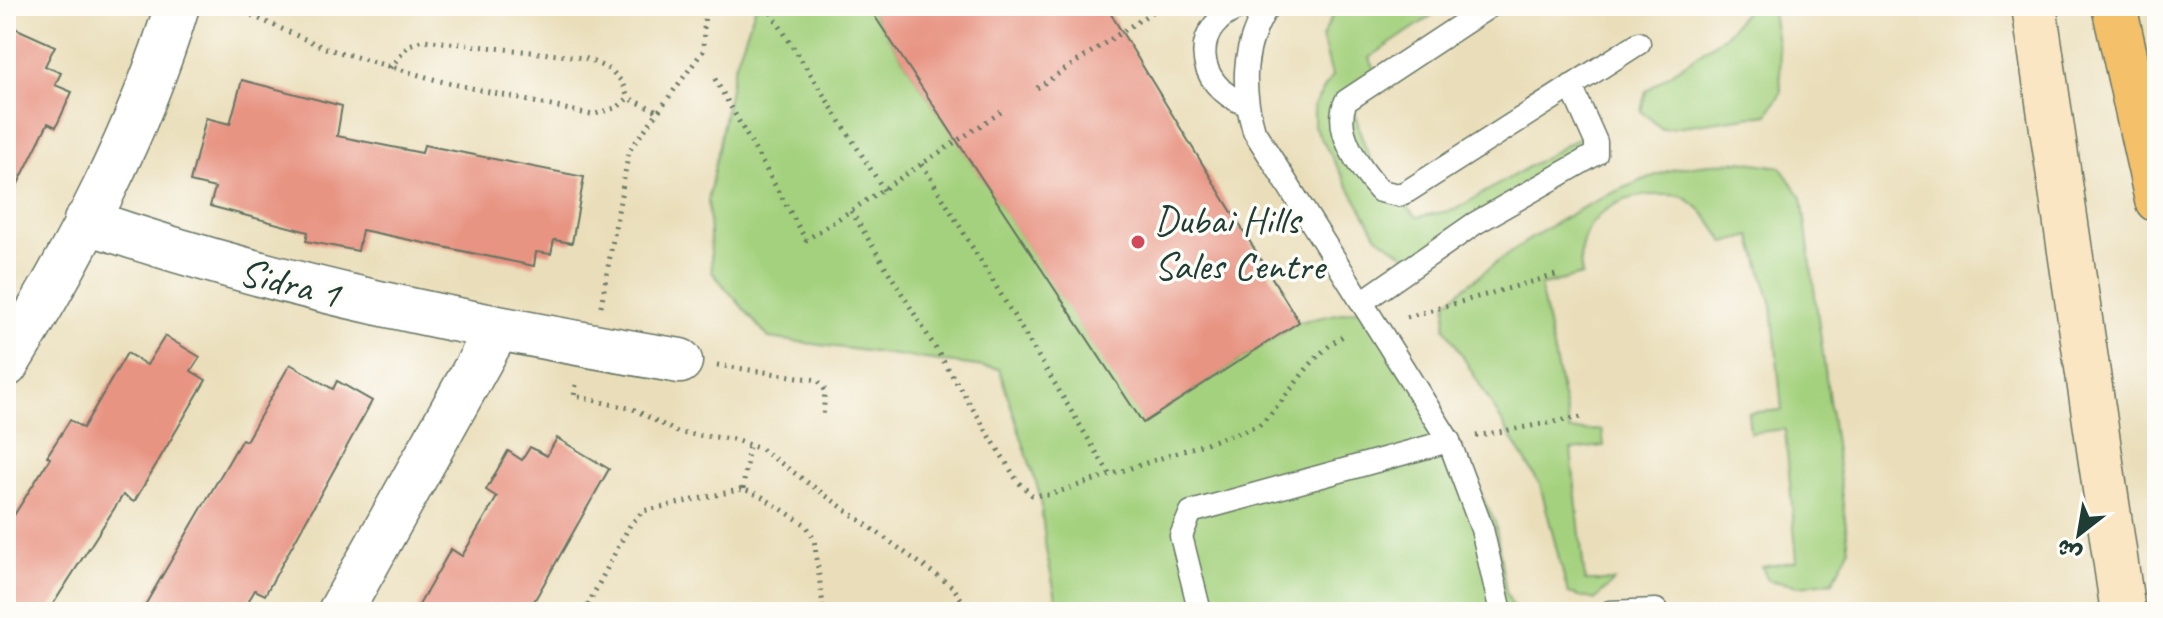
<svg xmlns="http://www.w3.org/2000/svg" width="2163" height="618" font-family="Caveat,'Playpen Sans Arabic',sans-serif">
  <rect width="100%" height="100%" fill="#fdfcf7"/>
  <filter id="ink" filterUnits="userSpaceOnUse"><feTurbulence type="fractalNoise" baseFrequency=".0125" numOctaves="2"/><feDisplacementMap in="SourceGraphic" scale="16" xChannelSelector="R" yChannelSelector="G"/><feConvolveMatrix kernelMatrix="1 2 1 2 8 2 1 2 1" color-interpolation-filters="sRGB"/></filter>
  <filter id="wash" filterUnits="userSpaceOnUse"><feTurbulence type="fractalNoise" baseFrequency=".006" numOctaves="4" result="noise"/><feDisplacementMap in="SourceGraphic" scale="32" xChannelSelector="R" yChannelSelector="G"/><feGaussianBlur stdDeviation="1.8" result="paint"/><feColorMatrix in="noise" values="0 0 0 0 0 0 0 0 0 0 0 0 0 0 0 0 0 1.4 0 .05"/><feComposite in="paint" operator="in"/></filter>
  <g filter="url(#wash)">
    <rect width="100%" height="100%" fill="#eadeba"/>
    <!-- green -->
    <g fill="#a4d17e" stroke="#628759" stroke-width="2">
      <path d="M 756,6 L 868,6 L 1144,422 L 1299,322 L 1361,309 L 1454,442 L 1495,522 L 1506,593 L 1516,612 L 1059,612 L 1046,550 L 1040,495 L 999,369 L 769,338 L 712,272 L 708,200 L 734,68 Z"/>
      <path d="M 1337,6 L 1446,6 L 1369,58 L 1384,86 L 1354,109 C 1367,164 1378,178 1417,217 L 1454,210 L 1585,134 L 1600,143 L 1436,255 L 1405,255 L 1377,236 L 1314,126 L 1314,105 L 1332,76 L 1322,37 Z"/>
      <path d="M 1750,6 L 1771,6 L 1780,60 L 1781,92 L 1768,114 L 1662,129 L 1641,111 L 1646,91 L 1724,36 Z"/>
      <path d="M 1741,161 L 1780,167 L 1802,198 L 1849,549 L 1833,581 L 1800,586 L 1768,580 L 1762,567 L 1797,561 L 1785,429 L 1750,433 L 1748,413 L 1782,410 L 1772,305 L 1751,236 L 1725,243 C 1713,225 1703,208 1683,197 C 1676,194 1667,195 1659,195 C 1611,194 1572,225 1582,275 L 1540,286 L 1570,431 L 1602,430 L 1604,446 L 1571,450 L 1585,581 L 1614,581 L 1595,600 L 1568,593 L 1540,485 L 1445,327 L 1447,302 C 1512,246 1586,198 1668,171 C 1691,164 1718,164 1741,161 Z"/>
    </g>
    <g id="blocks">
      <!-- building -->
      <g fill="#e89483">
        <path d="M 868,6 L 1106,6 L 1299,322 L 1143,423 Z"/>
        <path d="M 6,24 L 55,46 L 45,66 L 61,73 L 55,85 L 72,92 L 56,127 L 48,123 L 6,208 Z"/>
        <path d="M 242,80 L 342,106 L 337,136 L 422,153 L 424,145 L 584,177 L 572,243 L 554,240 L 551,254 L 536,252 L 534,266 L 362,230 L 358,251 L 306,241 L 308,232 L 210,206 L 215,188 L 190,182 L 206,118 L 230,124 Z"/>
        <path d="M 165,336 L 200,357 L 191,371 L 206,380 L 134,502 L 123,495 L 48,612 L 6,612 L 6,528 L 50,458 L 47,456 L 70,420 L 83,428 L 127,353 L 147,365 Z"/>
        <path d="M 290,364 L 333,389 L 337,381 L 372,401 L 265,595 L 255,590 L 242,612 L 141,612 L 242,439 L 246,441 Z"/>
        <path d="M 557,438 L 609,469 L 528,612 L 415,612 L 451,549 L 462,556 L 497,497 L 486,490 L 508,451 L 522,460 L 530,447 L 547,456 Z"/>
      </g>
    </g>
  </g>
  <g filter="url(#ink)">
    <use href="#blocks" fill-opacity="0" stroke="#667563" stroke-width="2"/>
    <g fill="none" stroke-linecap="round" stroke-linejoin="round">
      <!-- service casing -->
      <g stroke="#667563" stroke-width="25">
        <g id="service">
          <path d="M 1246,6 C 1188,22 1193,86 1246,104"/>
          <path d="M 1268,6 C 1242,46 1241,86 1254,131 L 1449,441 L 1482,529 L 1501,612"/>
          <path d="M 1490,6 L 1346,101 C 1332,131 1360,169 1380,191 L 1399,195 L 1408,191 L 1639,43"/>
          <path d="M 1362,302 L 1474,224 L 1596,154 L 1596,142 L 1571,86"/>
          <path d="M 1200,612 L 1181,536 L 1191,512 L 1449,441"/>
          <path d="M 1610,612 L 1656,610"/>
        </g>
      </g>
      <!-- minor casing -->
      <g stroke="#667563" stroke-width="47">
        <g id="minor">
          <path d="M 86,221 C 280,288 479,327 680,361"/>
          <path d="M 6,365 C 75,253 139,132 177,6"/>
          <path d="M 340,612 L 497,330"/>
        </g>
      </g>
      <!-- secondary casing -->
      <g stroke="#667563" stroke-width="47">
        <path id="secondary" d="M 2034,6 L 2123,612"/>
      </g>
      <!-- primary casing -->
      <g stroke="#667563" stroke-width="47">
        <path id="primary" d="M 2114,6 L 2157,200"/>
      </g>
      <!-- path -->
      <g stroke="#667563" stroke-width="5" stroke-dasharray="2 6" stroke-linecap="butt">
        <path d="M 230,6 L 325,48 L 440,81 L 592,115 L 618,107 L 628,98 L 658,111"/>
        <path d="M 767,6 L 884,190"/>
        <path d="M 390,68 L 409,45 L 424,40 L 585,58 L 611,70 L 622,82 L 628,98"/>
        <path d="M 715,79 L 806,240 L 1001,112"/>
        <path d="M 1037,88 L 1161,6"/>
        <path d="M 922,164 L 1110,475"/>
        <path d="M 851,211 L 1018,482 L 1032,495 L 1049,495 L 1258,426 C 1291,398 1307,355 1347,334"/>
        <path d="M 601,306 L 629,151 L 703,51 L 705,6"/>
        <path d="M 1407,317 L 1556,275"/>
        <path d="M 717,365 L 818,380 L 825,390 L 823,418"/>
        <path d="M 576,385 L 574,396 L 633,409 L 679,433 L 732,439 L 761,449 L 953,587 L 970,612"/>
        <path d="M 1476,436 L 1581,417"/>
        <path d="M 743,489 L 749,444"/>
        <path d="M 584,612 L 630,525 L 643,511 L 743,489 L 761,496 L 806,525 L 814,539 L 824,612"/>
      </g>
      <!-- service -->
      <use href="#service" stroke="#fff" stroke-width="22"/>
      <!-- minor -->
      <use href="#minor" stroke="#fff" stroke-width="44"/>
      <!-- secondary -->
      <use href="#secondary" stroke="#fbe6c3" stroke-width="44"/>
      <!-- primary -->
      <use href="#primary" stroke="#f4c16a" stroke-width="44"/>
    </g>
  </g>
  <!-- markers -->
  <circle fill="#d1495b" stroke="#fdfcf7" stroke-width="3" cx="1138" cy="242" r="8"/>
  <g text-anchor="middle" stroke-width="7" stroke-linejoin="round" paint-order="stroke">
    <!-- poi labels -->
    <g font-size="40" fill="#1f3d34" stroke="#fdfcf7" text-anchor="start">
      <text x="1154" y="233">Dubai Hills<tspan x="1154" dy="46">Sales Centre</tspan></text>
    </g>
    <!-- street labels -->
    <g font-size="40" fill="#1f3d34" stroke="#fdfcf7">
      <text transform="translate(290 282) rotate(14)" y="14">Sidra 1</text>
    </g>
  </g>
  <!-- margin -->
  <rect width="2163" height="618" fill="none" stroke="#fdfcf7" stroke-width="32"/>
  <!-- north arrow -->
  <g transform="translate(2079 534) rotate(211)" stroke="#fdfcf7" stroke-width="6" paint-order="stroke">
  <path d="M0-6L14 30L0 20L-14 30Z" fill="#1f3d34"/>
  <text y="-12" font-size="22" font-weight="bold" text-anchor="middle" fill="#1f3d34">ش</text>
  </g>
</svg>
